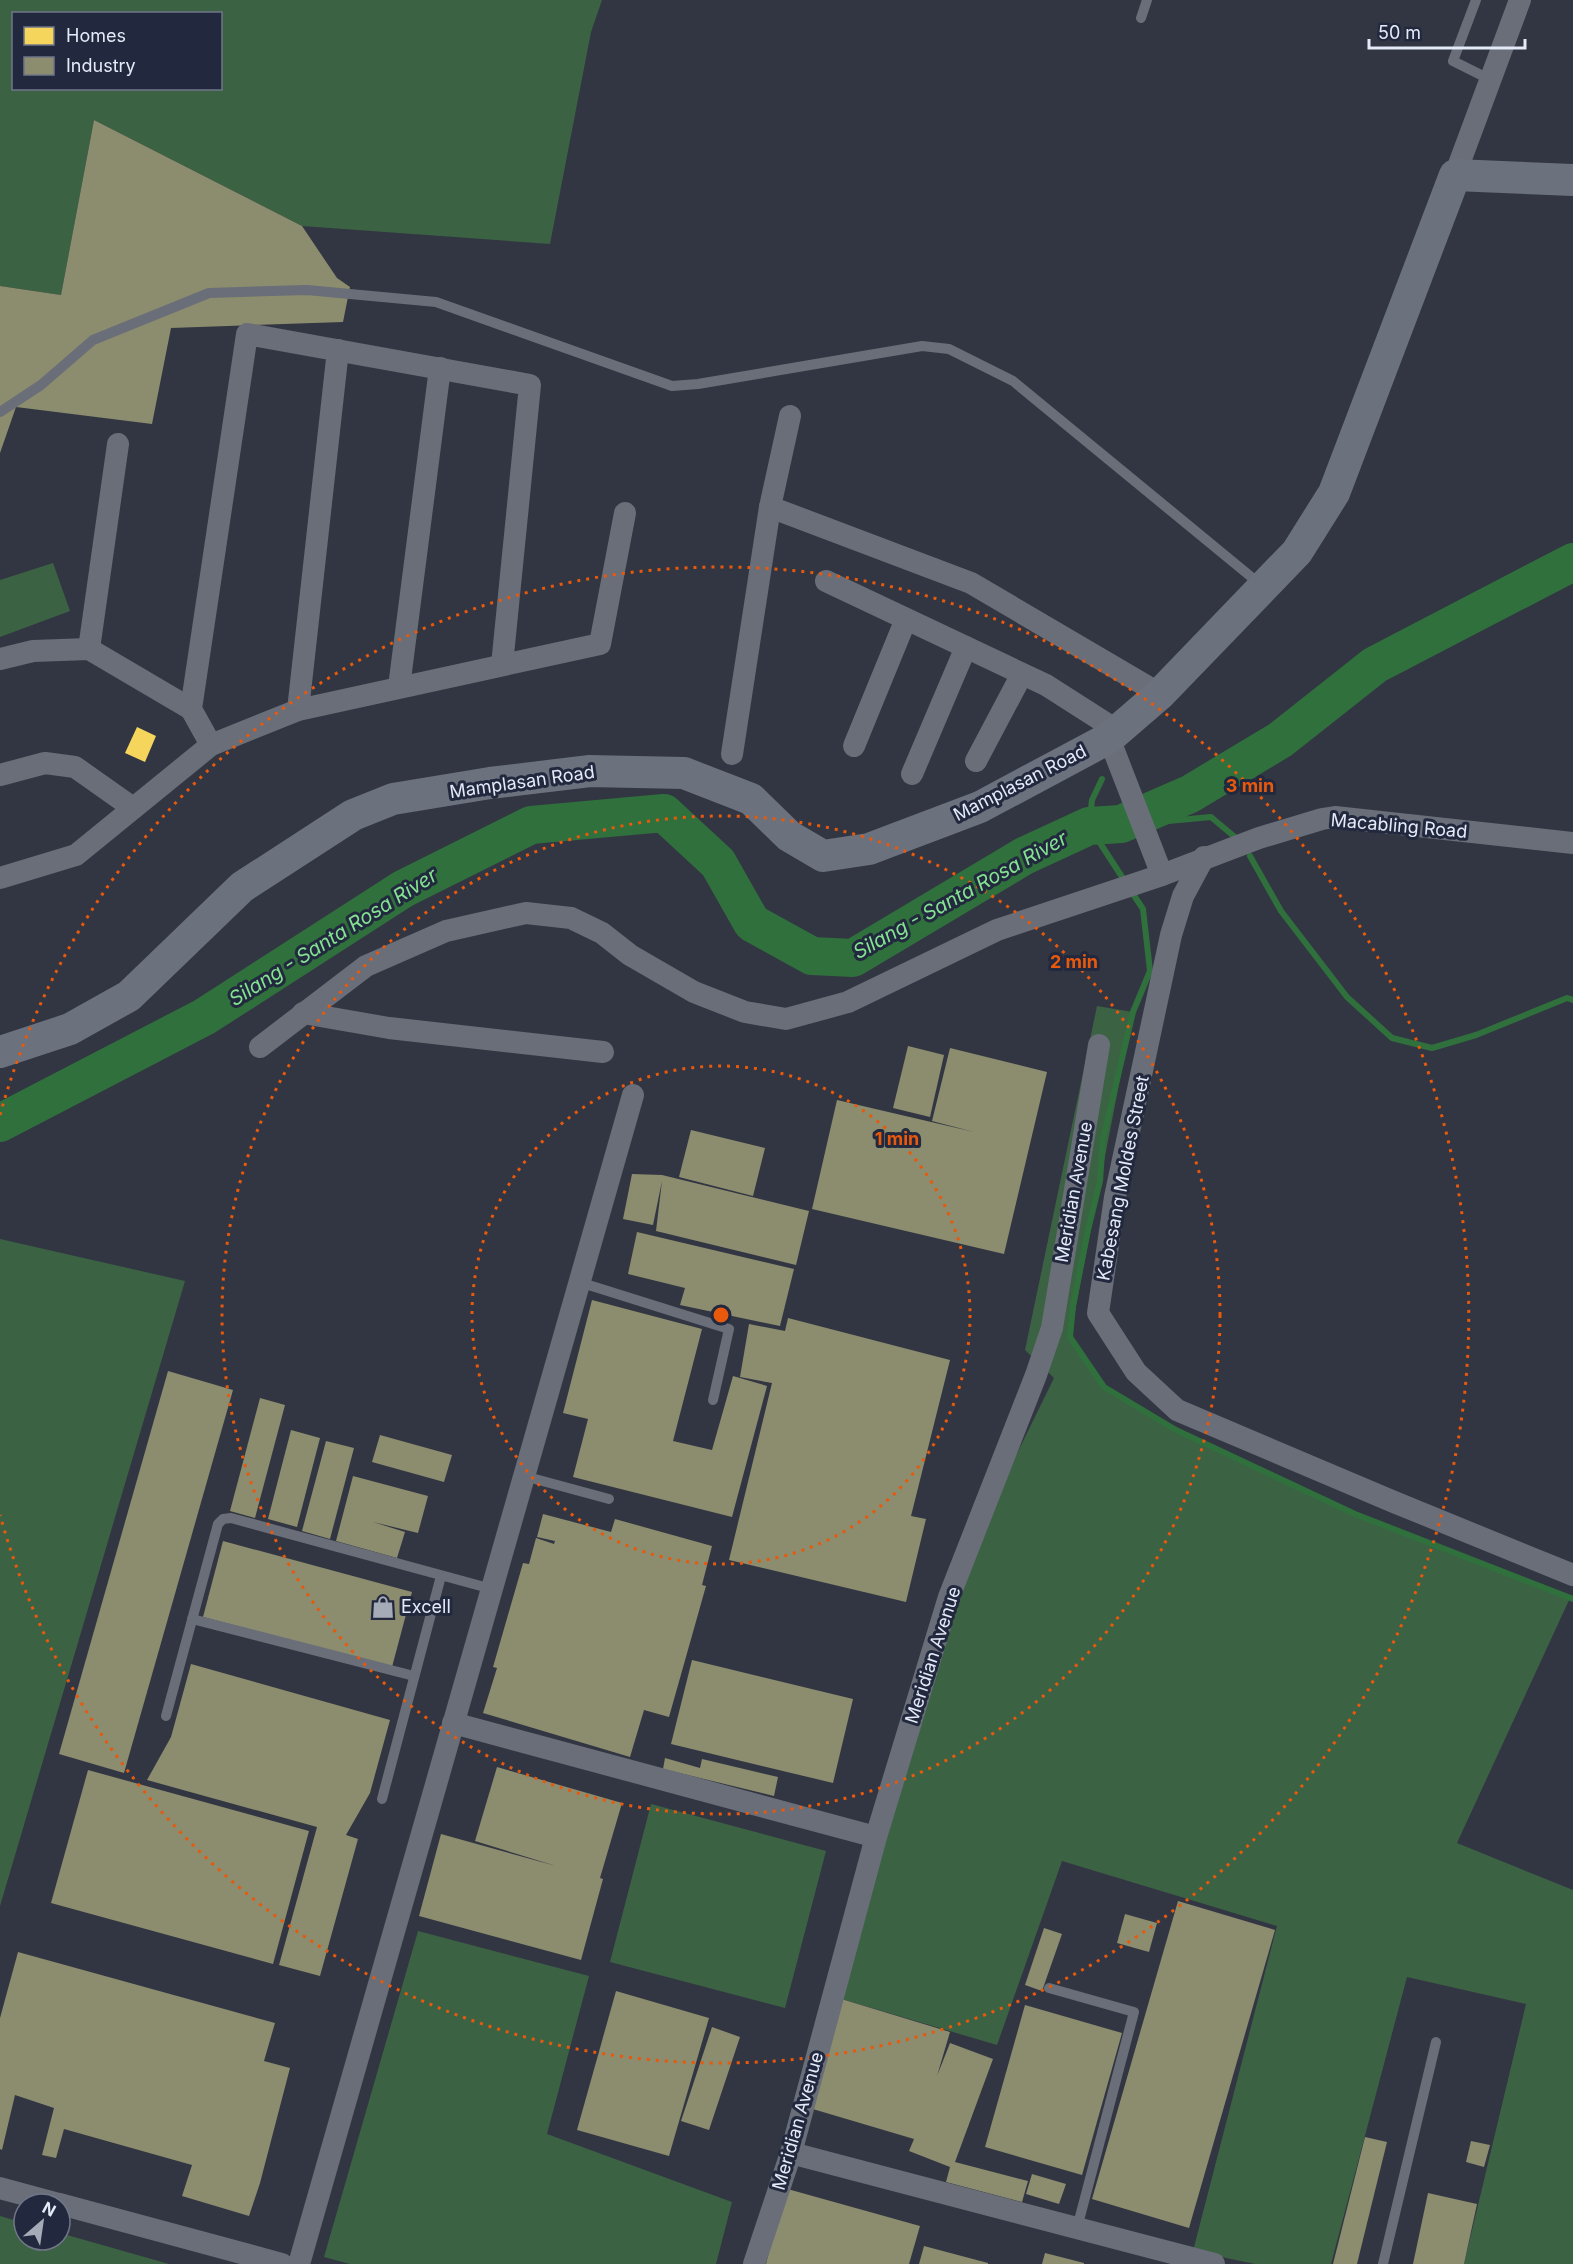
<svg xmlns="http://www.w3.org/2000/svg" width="1573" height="2264" font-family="Inter,sans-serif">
  <rect width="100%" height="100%" fill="#323642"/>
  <!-- grass -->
  <g fill="#3c6244" fill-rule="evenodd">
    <path d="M 0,0 L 602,0 L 591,32 L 550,244 L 302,226 L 94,120 L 61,295 L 0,286 ZM 14,14 L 220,14 L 220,88 L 14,88 Z"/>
    <path d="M 53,563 L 70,611 L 0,637 L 0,580 Z"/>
    <path d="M 1097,1006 L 1133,1012 L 1070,1337 L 1104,1387 L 1176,1430 L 1355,1514 L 1570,1598 L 1457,1843 L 1573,1890 L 1573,2264 L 1464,2264 L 1526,2004 L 1407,1977 L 1331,2264 L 1255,2264 L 1193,2251 L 1277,1926 L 1062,1861 L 997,2045 L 838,1998 L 947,1596 L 1054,1378 L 1025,1350 Z"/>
    <path d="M 0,1239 L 185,1281 L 0,1906 Z"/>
    <path d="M 651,1804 L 826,1851 L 785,2008 L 610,1962 Z"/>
    <path d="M 418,1931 L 589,1976 L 547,2134 L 732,2202 L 716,2264 L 350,2264 L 324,2257 Z"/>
    <path d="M 0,2216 L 24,2223 L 24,2240 L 60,2240 L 60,2233 L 169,2264 L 0,2264 Z"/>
  </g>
  <!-- homes -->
  <path fill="#f6d55c" d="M 137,727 L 156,736 L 145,762 L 125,753 Z"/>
  <!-- industry -->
  <g fill="#8c8c6e">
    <path d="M 94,120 L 302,226 L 337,278 L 350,287 L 343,322 L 171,328 L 152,424 L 16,407 L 0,453 L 0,286 L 61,295 Z"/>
    <path d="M 908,1046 L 944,1055 L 930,1117 L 893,1108 Z"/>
    <path d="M 950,1048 L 1047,1072 L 1004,1254 L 812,1209 L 837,1100 L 974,1132 L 932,1121 Z"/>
    <path d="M 691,1130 L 765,1148 L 753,1196 L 679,1177 Z"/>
    <path d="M 632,1174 L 662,1175 L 809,1211 L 796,1265 L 656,1231 L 662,1181 L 653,1225 L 623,1219 Z"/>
    <path d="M 637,1232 L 794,1269 L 780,1326 L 680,1305 L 685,1288 L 628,1274 Z"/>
    <path d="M 592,1300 L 702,1329 L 673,1441 L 712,1450 L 733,1376 L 767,1386 L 732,1517 L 573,1477 L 588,1419 L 563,1413 Z"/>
    <path d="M 788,1318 L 950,1360 L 911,1516 L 926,1519 L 906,1602 L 729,1560 L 772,1383 L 740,1377 L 749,1324 L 785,1331 Z"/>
    <path d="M 168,1371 L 233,1390 L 124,1773 L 59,1754 Z"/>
    <path d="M 260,1398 L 285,1405 L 255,1518 L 230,1511 Z"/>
    <path d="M 291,1430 L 320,1438 L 297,1527 L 268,1519 Z"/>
    <path d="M 380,1435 L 452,1455 L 444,1482 L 372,1462 Z"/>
    <path d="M 326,1441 L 354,1448 L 330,1539 L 302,1531 Z"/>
    <path d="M 353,1476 L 428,1496 L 418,1533 L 373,1522 L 405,1532 L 397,1558 L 336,1541 Z"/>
    <path d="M 543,1514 L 611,1532 L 615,1519 L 712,1546 L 702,1585 L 706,1586 L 669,1717 L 644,1710 L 630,1757 L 483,1713 L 497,1668 L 493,1667 L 523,1563 L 529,1564 L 536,1538 L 554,1544 L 555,1541 L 537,1537 Z"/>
    <path d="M 223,1541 L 412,1592 L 392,1667 L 203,1617 Z"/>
    <path d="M 692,1660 L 853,1699 L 833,1783 L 671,1744 Z"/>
    <path d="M 191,1664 L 390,1720 L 370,1793 L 346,1835 L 358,1839 L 320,1976 L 279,1965 L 317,1827 L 147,1780 L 171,1737 Z"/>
    <path d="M 665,1758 L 700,1768 L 702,1759 L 778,1777 L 774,1796 L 663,1769 Z"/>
    <path d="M 497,1767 L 622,1803 L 600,1878 L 603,1879 L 581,1960 L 419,1916 L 441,1834 L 556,1866 L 475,1841 Z"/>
    <path d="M 88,1770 L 309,1831 L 273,1964 L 51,1903 Z"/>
    <path d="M 1178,1901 L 1275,1930 L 1189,2228 L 1092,2199 Z"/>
    <path d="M 1125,1914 L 1157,1923 L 1149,1952 L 1117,1943 Z"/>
    <path d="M 1044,1928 L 1062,1934 L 1042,1991 L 1025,1985 Z"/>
    <path d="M 18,1952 L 275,2023 L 264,2061 L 290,2068 L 260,2183 L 249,2216 L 182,2196 L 192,2165 L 64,2129 L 56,2158 L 42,2155 L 54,2108 L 15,2095 L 2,2150 L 0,2149 L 0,2018 Z"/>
    <path d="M 616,1991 L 709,2018 L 669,2156 L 577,2130 Z"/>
    <path d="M 838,1998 L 950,2032 L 937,2076 L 950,2043 L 993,2059 L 955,2162 L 1028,2181 L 1022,2202 L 946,2182 L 950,2167 L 909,2151 L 914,2139 L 806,2107 Z"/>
    <path d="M 1025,2005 L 1122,2033 L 1082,2175 L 985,2147 Z"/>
    <path d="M 712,2027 L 740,2037 L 709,2130 L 681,2121 Z"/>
    <path d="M 1365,2137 L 1387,2142 L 1357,2264 L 1333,2264 Z"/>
    <path d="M 1471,2141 L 1490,2145 L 1484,2167 L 1466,2162 Z"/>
    <path d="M 1032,2174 L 1066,2184 L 1059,2204 L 1026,2194 Z"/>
    <path d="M 784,2188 L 920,2226 L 909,2264 L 766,2264 Z"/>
    <path d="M 1428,2193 L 1477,2204 L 1464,2264 L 1413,2264 Z"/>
    <path d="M 924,2246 L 988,2263 L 988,2264 L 919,2264 Z"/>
    <path d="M 1045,2253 L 1084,2263 L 1084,2264 L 1042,2264 Z"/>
  </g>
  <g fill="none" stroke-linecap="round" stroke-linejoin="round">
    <!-- stream -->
    <g stroke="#30703d" stroke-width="6">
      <path d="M 1102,779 L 1092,800 L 1089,826 L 1124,880"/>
      <path d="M 1147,823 L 1211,817 L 1236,838"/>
      <path d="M 1089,826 L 1137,824"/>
      <path d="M 1250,856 L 1281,911 L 1347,997 L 1392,1038 L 1432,1048 L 1476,1035 L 1567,998 L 1573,1000"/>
      <path d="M 1133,894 L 1143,909 L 1150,971 L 1133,1012 L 1103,1139 L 1100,1181 L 1088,1230 L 1073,1306 L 1070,1337 L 1104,1387 L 1176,1430 L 1355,1514 L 1573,1599"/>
    </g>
    <!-- river -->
    <path stroke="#30703d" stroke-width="38" d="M 0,1123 L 204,1017 L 403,889 L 531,825 L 664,813 L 718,863 L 752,923 L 812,956 L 853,958 L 1024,856 L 1089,826 L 1121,824 L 1190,794 L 1280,740 L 1375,665 L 1573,562"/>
    <!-- lane -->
    <g stroke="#696e79" stroke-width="10">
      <path d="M 1476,0 L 1453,61 L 1489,79"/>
      <path d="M 1141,18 L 1147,0"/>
      <path d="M 0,412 L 41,385 L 93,340 L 209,293 L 307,290 L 436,302 L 672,386 L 698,384 L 922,346 L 949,349 L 1013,381 L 1261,585"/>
      <path d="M 579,1282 L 729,1329 L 713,1400"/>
      <path d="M 524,1476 L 609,1499"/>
      <path d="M 192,1619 L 414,1676"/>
      <path d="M 166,1716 L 218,1524 L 223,1519 L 231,1518 L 492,1589"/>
      <path d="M 382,1799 L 441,1576"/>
      <path d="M 1049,1988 L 1134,2012 L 1077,2228"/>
      <path d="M 1383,2264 L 1436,2042"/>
    </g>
    <!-- street -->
    <g stroke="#696e79" stroke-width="22">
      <path d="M 1455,175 L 1520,0"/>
      <path d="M 790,416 L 770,507 L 971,583 L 1160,694"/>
      <path d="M 826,581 L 1046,685 L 1118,731"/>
      <path d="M 89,649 L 118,444"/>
      <path d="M 0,659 L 33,651 L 89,649 L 191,709"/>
      <path d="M 399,687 L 440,368"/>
      <path d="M 298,710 L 338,350"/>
      <path d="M 1109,738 L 1162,875"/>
      <path d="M 211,745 L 191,709 L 247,334 L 530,385 L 502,665"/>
      <path d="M 854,746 L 906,619"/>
      <path d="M 732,754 L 770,507"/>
      <path d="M 976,761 L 1022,674"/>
      <path d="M 912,774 L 966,647"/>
      <path d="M 0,775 L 45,763 L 75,767 L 133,808"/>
      <path d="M 1204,857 L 1183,896 L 1171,935 L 1115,1197 L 1098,1313 L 1136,1372 L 1177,1410 L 1394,1502 L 1573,1575"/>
      <path d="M 0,878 L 76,855 L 211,745 L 298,710 L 600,644 L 625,513"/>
      <path d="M 303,1013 L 389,1028 L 603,1052"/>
      <path d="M 260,1047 L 366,966 L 446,931 L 526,913 L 571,918 L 602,933 L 630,955 L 694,992 L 745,1012 L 786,1019 L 848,1002 L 997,930 L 1162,875 L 1259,838 L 1322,819 L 1335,817 L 1573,843"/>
      <path d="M 453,1723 L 876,1837"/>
      <path d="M 791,2153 L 1214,2264"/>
      <path d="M 0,2188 L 59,2204"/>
      <path d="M 60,2204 L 282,2264"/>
      <path d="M 299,2264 L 633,1095"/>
      <path d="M 754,2264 L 791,2153 L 876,1837 L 949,1597 L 1036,1375 L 1052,1328 L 1099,1045"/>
    </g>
    <!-- secondary -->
    <path stroke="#6c717e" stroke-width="32" d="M 0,1052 L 70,1029 L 129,996 L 242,887 L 353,815 L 393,799 L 490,783 L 590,771 L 684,773 L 751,799 L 789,836 L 823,856 L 869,849 L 980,807 L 1109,738 L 1160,694 L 1297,552 L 1334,493 L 1455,175 L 1573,180"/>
  </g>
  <!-- distance rings -->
  <g fill="none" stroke="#e8590c" stroke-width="3" stroke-dasharray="3 6">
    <circle cx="721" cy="1315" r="249"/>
    <circle cx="721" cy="1315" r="499"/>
    <path d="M0 1115A748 748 0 1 1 0 1515"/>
  </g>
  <!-- icons -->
  <defs>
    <g id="shop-bare" transform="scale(1.8)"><path d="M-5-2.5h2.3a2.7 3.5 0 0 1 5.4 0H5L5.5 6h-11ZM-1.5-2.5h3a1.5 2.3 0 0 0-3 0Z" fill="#a6abb8" stroke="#22293e" stroke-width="2.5" paint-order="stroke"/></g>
  </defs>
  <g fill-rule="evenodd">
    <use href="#shop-bare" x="383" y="1607"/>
  </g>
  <g text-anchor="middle" stroke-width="6" stroke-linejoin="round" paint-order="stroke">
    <!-- street labels -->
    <g font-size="18" fill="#e4eaf8" stroke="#22293e">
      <text transform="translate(522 782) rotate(-8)" y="6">Mamplasan Road</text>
      <text transform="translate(1020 783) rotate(-27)" y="6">Mamplasan Road</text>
      <text transform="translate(1399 826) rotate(5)" y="6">Macabling Road</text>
      <text transform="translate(1123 1178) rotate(-79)" y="6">Kabesang Moldes Street</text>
      <text transform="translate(1074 1192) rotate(-80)" y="6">Meridian Avenue</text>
      <text transform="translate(933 1655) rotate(-72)" y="6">Meridian Avenue</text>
      <text transform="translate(798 2121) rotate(-74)" y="6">Meridian Avenue</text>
    </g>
    <!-- poi labels -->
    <g font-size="18" fill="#e4eaf8" stroke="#22293e" text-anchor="start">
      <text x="401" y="1613">Excell</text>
    </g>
    <!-- water labels -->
    <g font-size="20" font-style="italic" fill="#84e291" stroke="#22293e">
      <text transform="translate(960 895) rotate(-29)" y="7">Silang - Santa Rosa River</text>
      <text transform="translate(333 937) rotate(-32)" y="7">Silang - Santa Rosa River</text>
    </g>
  </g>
  <circle cx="721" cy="1315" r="9" fill="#e8590c" stroke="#22293e" stroke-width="3"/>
  <g font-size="18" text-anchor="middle" font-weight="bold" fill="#e8590c" stroke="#22293e" stroke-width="6" stroke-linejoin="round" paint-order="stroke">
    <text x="1250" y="792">3 min</text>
    <text x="1074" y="968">2 min</text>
    <text x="897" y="1145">1 min</text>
  </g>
  <!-- legend -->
  <rect x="12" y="12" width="210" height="78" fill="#22293e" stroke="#707688" stroke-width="1.5"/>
  <rect x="24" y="27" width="30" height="18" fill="#f6d55c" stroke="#707688" stroke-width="1.5"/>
  <text x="66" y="42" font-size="18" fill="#e4eaf8">Homes</text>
  <rect x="24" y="57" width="30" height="18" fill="#8c8c6e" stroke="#707688" stroke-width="1.5"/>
  <text x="66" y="72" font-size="18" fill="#e4eaf8">Industry</text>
  <!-- north arrow -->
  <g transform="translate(42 2222) rotate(29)"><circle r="28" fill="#22293e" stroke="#707688" stroke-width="1.5"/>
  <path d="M0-4.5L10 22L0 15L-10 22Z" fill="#a6abb8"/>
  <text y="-9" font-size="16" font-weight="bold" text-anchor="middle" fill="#e4eaf8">N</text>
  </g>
  <!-- scale -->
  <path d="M1369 39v9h156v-9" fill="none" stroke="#e4eaf8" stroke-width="3"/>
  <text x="1378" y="39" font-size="18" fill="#e4eaf8" stroke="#22293e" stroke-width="4.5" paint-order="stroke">50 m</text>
</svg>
